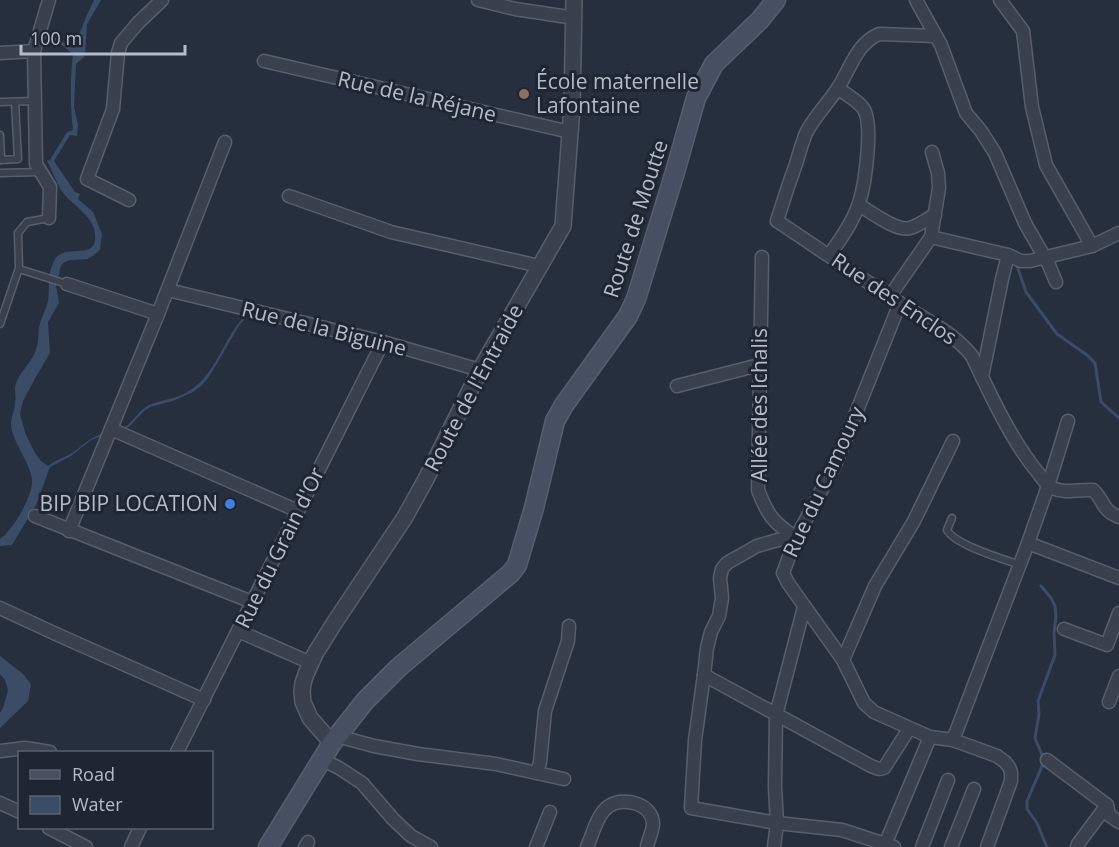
<svg xmlns="http://www.w3.org/2000/svg" width="1119" height="847" font-family="'Open Sans',sans-serif">
  <rect width="100%" height="100%" fill="#252f3e"/>
  <!-- water -->
  <g fill="#3b4c66">
    <path d="M 94,0 L 101,0 L 87,24 L 85,56 L 76,64 L 74,107 L 78,125 L 77,136 L 70,135 L 54,161 L 75,192 L 80,194 L 78,199 L 93,212 L 102,234 L 100,250 C 96,253 91,258 87,259 C 74,261 60,256 59,275 L 55,279 L 59,303 L 48,322 L 50,353 L 37,375 L 23,401 L 20,414 L 26,435 L 35,453 L 41,461 L 48,466 C 55,460 64,458 72,453 C 81,447 88,439 99,435 C 107,431 117,432 125,427 C 134,421 139,410 149,405 C 163,399 179,399 192,389 C 218,371 224,336 246,315 L 245,319 L 240,324 L 209,377 L 201,386 L 193,392 L 173,401 L 150,407 L 144,411 L 130,426 L 121,431 L 105,435 L 91,440 L 71,456 L 50,467 L 36,505 L 12,545 L 0,546 L 0,539 C 13,530 33,496 32,480 C 30,463 18,450 13,434 C 8,420 14,415 15,403 C 16,398 15,394 15,389 C 16,374 32,364 36,349 C 39,342 38,334 39,327 C 41,318 46,310 48,301 C 50,288 47,274 54,261 C 62,243 92,259 95,241 C 98,216 73,208 61,190 C 56,181 52,170 47,161 L 50,160 L 67,132 L 73,130 C 70,105 70,79 73,54 L 59,43 L 40,35 L 41,30 L 74,48 L 86,17 Z"/>
    <path d="M 0,656 L 23,674 L 31,684 L 28,701 L 0,728 L 0,713 L 3,708 L 8,690 L 5,680 L 0,674 Z"/>
  </g>
  <g fill="none" stroke-linecap="round" stroke-linejoin="round">
    <!-- stream -->
    <g stroke="#3b4c66" stroke-width="3">
      <path d="M 1016,263 L 1026,292 L 1057,334 L 1087,355 L 1095,363 L 1101,402 L 1119,418"/>
      <path d="M 1041,586 L 1051,598 L 1055,606 L 1056,616 L 1054,633 L 1055,655 L 1038,701 L 1039,714 L 1035,738 L 1042,755 L 1043,764 L 1027,801 L 1027,809 L 1037,823 L 1047,847"/>
    </g>
    <!-- service casing -->
    <g stroke="#575f6c" stroke-width="9">
      <g id="service">
        <path d="M 0,102 L 35,101"/>
        <path d="M 0,135 L 1,160"/>
        <path d="M 0,160 L 18,159 L 15,102"/>
        <path d="M 0,173 L 40,172"/>
        <path d="M 19,269 L 67,284"/>
        <path d="M 0,324 L 19,268 L 18,233 L 27,222 L 49,218"/>
        <path d="M 952,518 L 947,530 C 955,545 1003,559 1020,565"/>
      </g>
    </g>
    <!-- minor casing -->
    <g stroke="#575f6c" stroke-width="15">
      <g id="minor">
        <path d="M 478,0 L 515,9 L 575,18"/>
        <path d="M 916,0 L 941,45 L 966,113 L 981,131 L 995,153 L 1025,223 L 1049,265 L 1056,282"/>
        <path d="M 1000,0 L 1023,31 L 1032,107 L 1046,165 L 1092,246"/>
        <path d="M 936,36 L 879,34 C 857,43 850,69 838,88 C 828,103 815,116 806,133 C 802,143 799,154 796,164 C 789,183 783,202 777,221 C 818,248 859,277 901,304 C 926,320 953,332 972,356 C 990,394 1012,442 1039,474 C 1043,479 1046,485 1052,488 C 1066,494 1078,489 1093,490 C 1105,501 1101,510 1119,517"/>
        <path d="M 0,53 L 34,51"/>
        <path d="M 264,61 L 570,132"/>
        <path d="M 289,196 L 391,232 L 539,266"/>
        <path d="M 129,200 L 87,179 L 113,109 L 118,53 L 121,43 L 138,23 L 162,0"/>
        <path d="M 859,205 C 871,212 897,232 910,228 C 918,226 927,219 935,215"/>
        <path d="M 49,218 L 50,187 L 36,164 L 34,51 L 49,0"/>
        <path d="M 931,237 L 1008,255 L 1021,261 L 1030,261 L 1092,246 L 1119,233"/>
        <path d="M 829,255 C 841,239 853,222 859,203 C 865,185 874,123 863,108 C 857,100 845,94 838,88"/>
        <path d="M 762,257 L 758,490 C 768,516 773,522 796,538"/>
        <path d="M 67,284 L 158,314"/>
        <path d="M 168,290 L 383,342 L 480,370"/>
        <path d="M 890,296 L 931,237 L 939,188 L 938,173 L 932,152"/>
        <path d="M 900,303 L 836,463 L 796,538 L 783,573 L 788,583 L 843,660 L 864,703 L 874,712 L 930,737 L 953,740 L 997,756 L 1005,762 L 1009,767 L 1011,772 L 1011,781 L 987,847"/>
        <path d="M 982,377 L 1002,279 L 1008,255"/>
        <path d="M 677,386 L 759,365"/>
        <path d="M 111,429 L 298,511"/>
        <path d="M 35,516 L 252,602"/>
        <path d="M 69,531 L 158,314 L 225,142"/>
        <path d="M 796,538 L 778,540 L 757,546 L 727,563 L 722,569 L 720,578 L 722,598 L 719,616 L 711,632 L 707,648 L 704,675 L 695,740 L 691,808 L 777,823 L 842,830 L 894,847"/>
        <path d="M 1028,543 L 1119,578"/>
        <path d="M 0,608 L 56,634 L 204,700"/>
        <path d="M 1064,629 L 1107,645 L 1119,613"/>
        <path d="M 238,631 L 311,663"/>
        <path d="M 843,660 L 875,586 L 914,521 L 953,441"/>
        <path d="M 704,675 L 871,766 L 879,769 L 884,768 L 909,729"/>
        <path d="M 1109,702 L 1119,676"/>
        <path d="M 337,736 L 374,746 L 418,754 L 496,764 L 564,779"/>
        <path d="M 953,740 L 1028,543 L 1048,486 L 1068,421"/>
        <path d="M 0,751 L 25,748 L 50,752"/>
        <path d="M 177,752 L 383,342"/>
        <path d="M 321,759 L 339,768 L 362,783 L 393,819 L 411,836 L 431,847"/>
        <path d="M 1047,760 L 1107,805 L 1109,815 L 1119,822"/>
        <path d="M 537,773 L 540,762 L 545,711 L 568,641 L 569,626"/>
        <path d="M 0,803 L 20,812"/>
        <path d="M 49,828 L 86,847"/>
        <path d="M 131,847 L 140,828"/>
        <path d="M 305,847 L 308,842"/>
        <path d="M 536,847 L 550,812"/>
        <path d="M 587,847 C 593,834 597,814 609,806 C 624,796 653,804 653,824 C 653,831 648,840 647,847"/>
        <path d="M 774,847 L 777,823 L 775,787 L 776,715 L 804,607"/>
        <path d="M 884,847 L 930,737"/>
        <path d="M 922,847 L 948,780"/>
        <path d="M 951,847 L 974,789"/>
        <path d="M 1077,847 L 1078,844 L 1107,805"/>
      </g>
    </g>
    <!-- tertiary casing -->
    <g stroke="#575f6c" stroke-width="18">
      <path id="tertiary" d="M 332,743 L 310,718 L 303,702 L 302,692 L 303,683 L 306,674 L 315,654 L 333,625 L 405,517 L 426,479 L 480,370 L 563,226 L 572,107 L 574,0"/>
    </g>
    <!-- secondary casing -->
    <g stroke="#575f6c" stroke-width="21">
      <path id="secondary" d="M 268,847 L 332,743 L 365,701 L 398,668 L 511,573 L 517,565 L 534,508 L 555,421 L 564,405 L 628,316 L 636,299 L 675,172 L 696,98 L 714,64 L 760,20 L 776,0"/>
    </g>
    <!-- service -->
    <use href="#service" stroke="#39414e" stroke-width="6"/>
    <!-- minor -->
    <use href="#minor" stroke="#39414e" stroke-width="12"/>
    <!-- tertiary -->
    <use href="#tertiary" stroke="#39414e" stroke-width="15"/>
    <!-- secondary -->
    <use href="#secondary" stroke="#475061" stroke-width="18"/>
  </g>
  <!-- markers -->
  <circle fill="#8d6e63" stroke="#1e2633" stroke-width="2" cx="524" cy="94" r="6"/>
  <circle fill="#3f7fe0" stroke="#1e2633" stroke-width="2" cx="230" cy="504" r="6"/>
  <g text-anchor="middle" stroke-width="6" stroke-linejoin="round" paint-order="stroke">
    <!-- poi labels -->
    <g font-size="21" fill="#b5bcc9" stroke="#1e2633" text-anchor="start">
      <text x="536" y="89">École maternelle<tspan x="536" dy="24">Lafontaine</tspan></text>
      <text x="218" y="511" text-anchor="end">BIP BIP LOCATION</text>
    </g>
    <!-- street labels -->
    <g font-size="21" fill="#b5bcc9" stroke="#1e2633">
      <text transform="translate(417 97) rotate(13)" y="7">Rue de la Réjane</text>
      <text transform="translate(636 219) rotate(-72)" y="7">Route de Moutte</text>
      <text transform="translate(894 299) rotate(34)" y="7">Rue des Enclos</text>
      <text transform="translate(324 329) rotate(14)" y="7">Rue de la Biguine</text>
      <text transform="translate(474 388) rotate(-62)" y="7">Route de l'Entraide</text>
      <text transform="translate(760 405) rotate(-90)" y="7">Allée des Ichalis</text>
      <text transform="translate(824 482) rotate(-65)" y="7">Rue du Camoury</text>
      <text transform="translate(280 548) rotate(-64)" y="7">Rue du Grain d'Or</text>
    </g>
  </g>
  <!-- legend -->
  <rect x="18" y="751" width="195" height="78" fill="#1e2633" stroke="#5a626f" stroke-width="1.5"/>
  <rect x="30" y="770" width="30" height="9" fill="#475061" stroke="#5a626f" stroke-width="1.5"/>
  <text x="72" y="781" font-size="18" fill="#b5bcc9">Road</text>
  <rect x="30" y="796" width="30" height="18" fill="#3b4c66" stroke="#5a626f" stroke-width="1.5"/>
  <text x="72" y="811" font-size="18" fill="#b5bcc9">Water</text>
  <!-- scale -->
  <path d="M21 45v9h164v-9" fill="none" stroke="#b5bcc9" stroke-width="3"/>
  <text x="30" y="45" font-size="18" fill="#b5bcc9" stroke="#1e2633" stroke-width="4.5" paint-order="stroke">100 m</text>
</svg>
